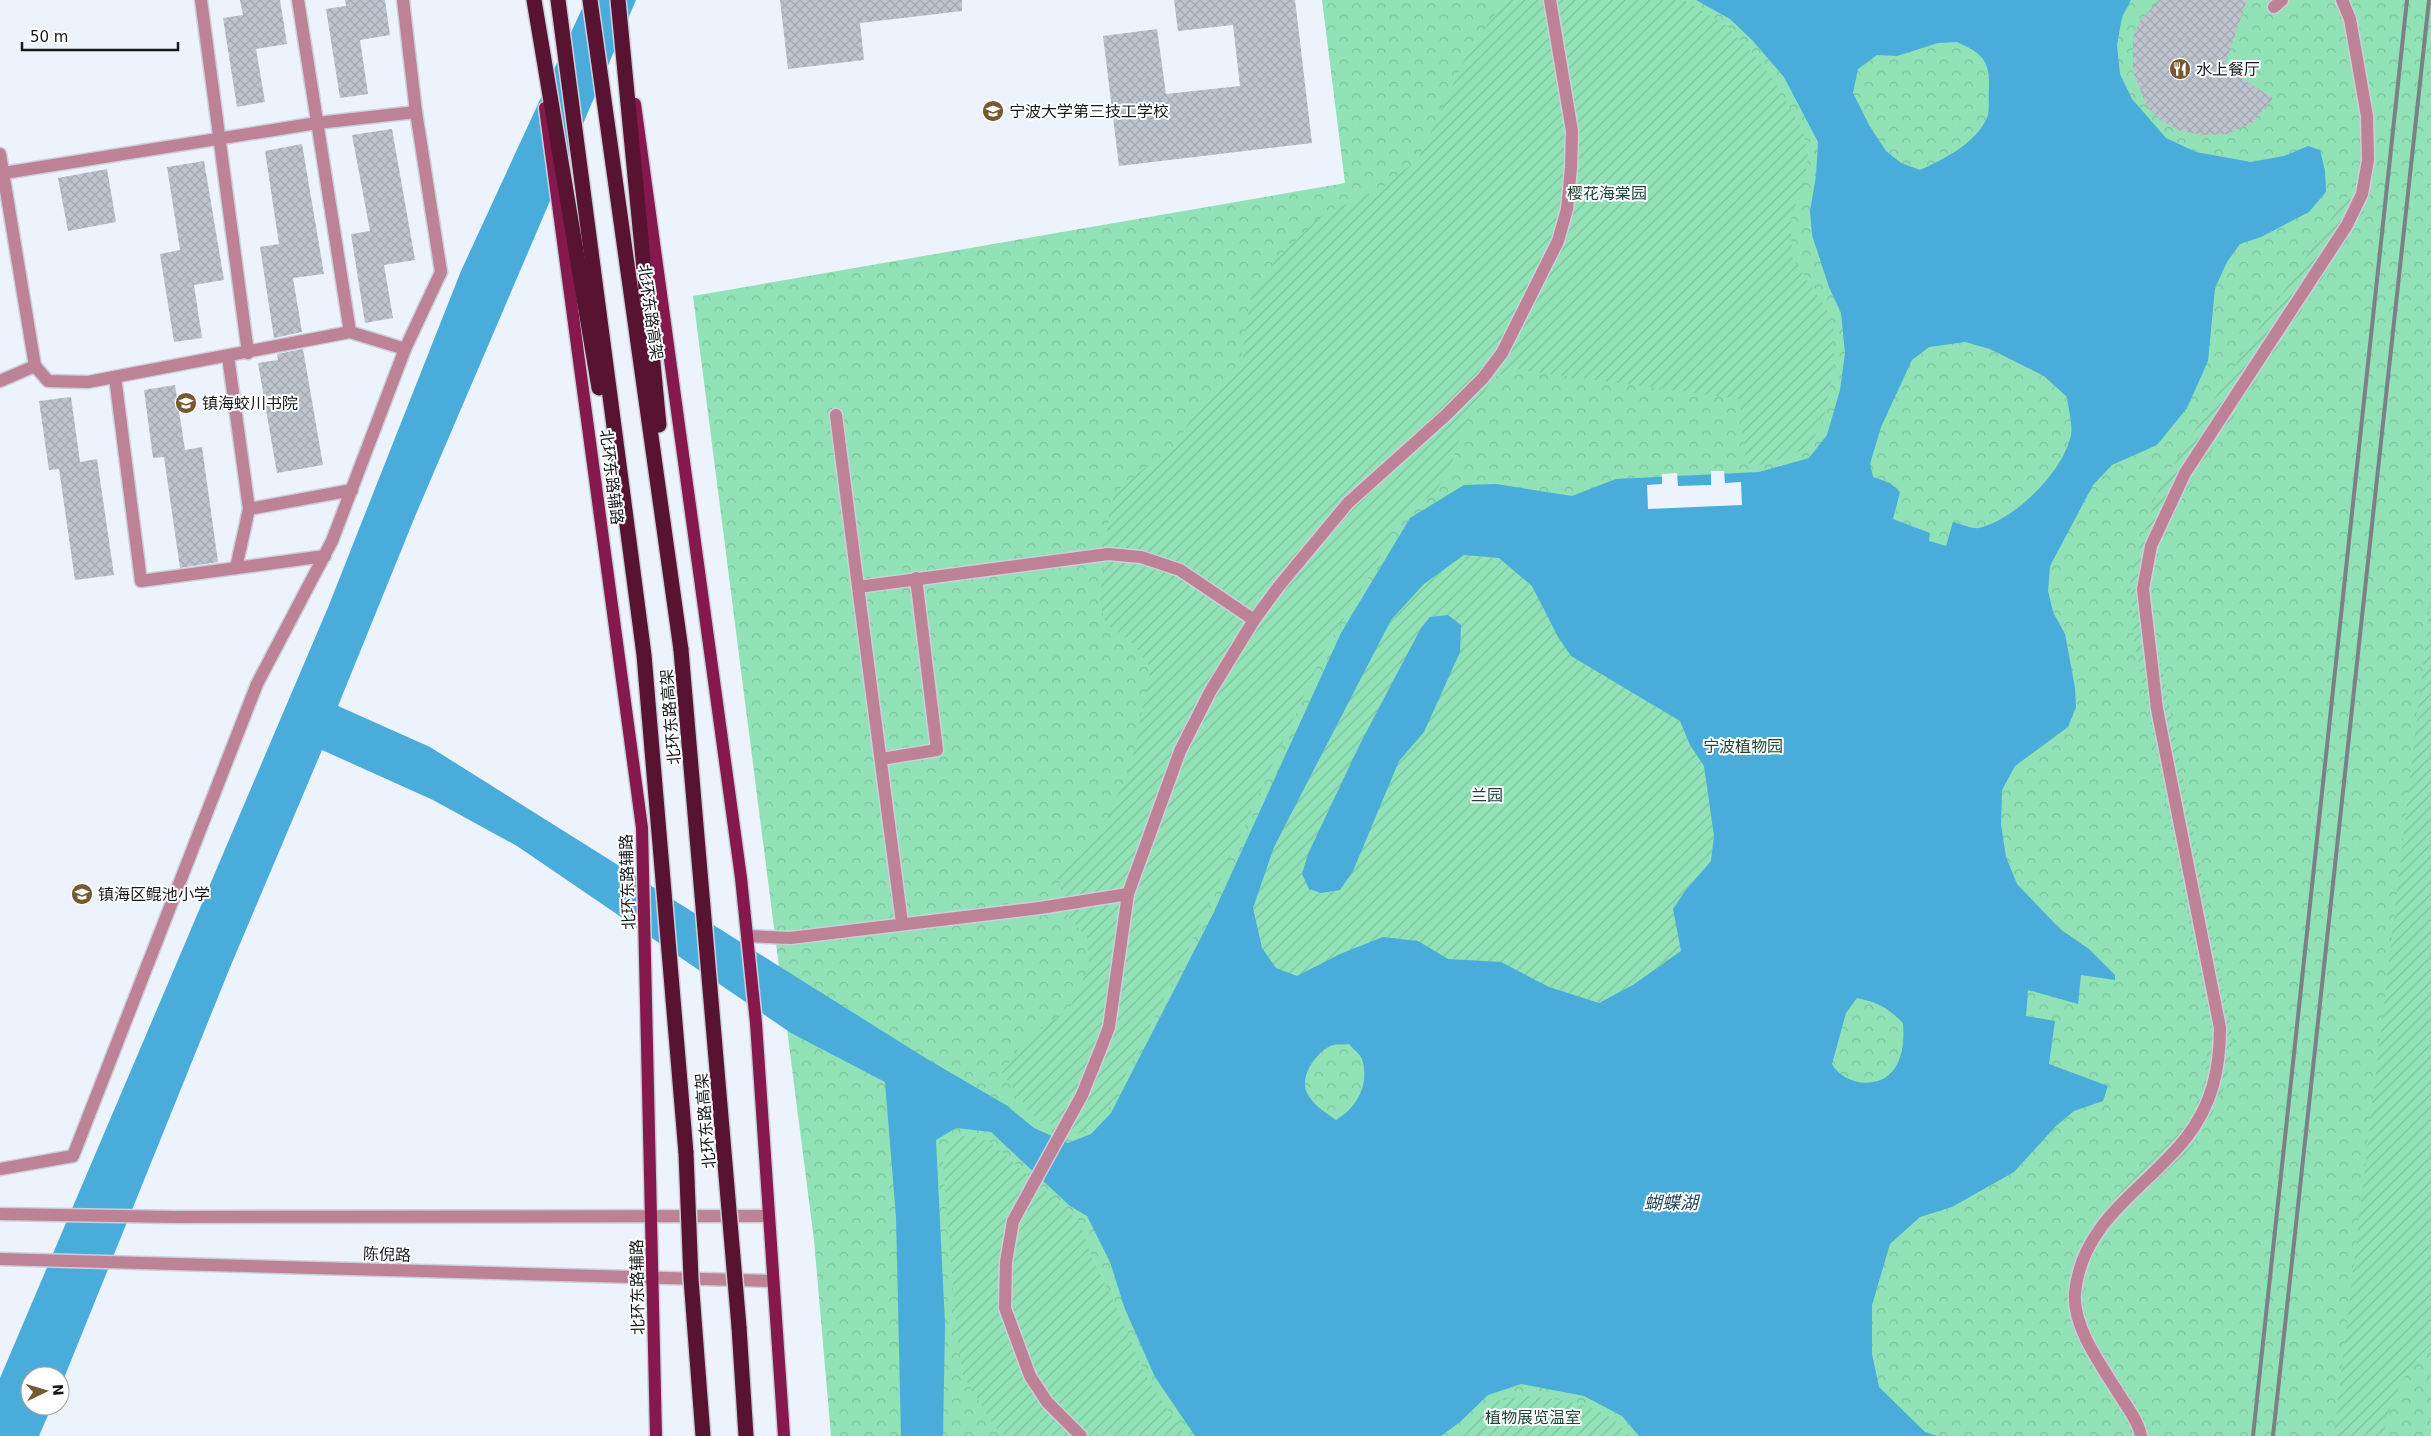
<svg xmlns="http://www.w3.org/2000/svg" width="2431" height="1436" font-family="'DejaVu Sans','Noto Sans SC',sans-serif">
  <defs>
    <pattern id="park-crowns" width="20" height="18" patternUnits="userSpaceOnUse" patternTransform="scale(1.25)"><rect width="20" height="18" fill="#91e2b7"/><path d="M2 6a3 3 0 1 1 6 0M12 15a3 3 0 1 1 6 0" fill="none" stroke="#7cc19d"/></pattern>
    <pattern id="garden-furrows" width="10" height="10" patternUnits="userSpaceOnUse" patternTransform="scale(1.25)"><rect width="10" height="10" fill="#91e2b7"/><path d="M-1 1l2-2M0 10L10 0M9 11l2-2" fill="none" stroke="#7cc19d"/></pattern>
    <pattern id="building-cross-hatch" width="8" height="8" patternUnits="userSpaceOnUse" patternTransform="scale(1.25)"><rect width="8" height="8" fill="#bdc4ce"/><path d="M0 0l8 8M0 8l8-8" fill="none" stroke="#a2a8b0"/></pattern>
  </defs>
  <rect width="100%" height="100%" fill="#ecf3fd"/>
  <!-- park -->
  <path fill="url(#park-crowns)" d="M 1322,0 L 2431,0 L 2431,1436 L 831,1436 L 814,1240 L 693,296 L 1345,183 Z"/>
  <!-- garden -->
  <g fill="url(#garden-furrows)">
    <path d="M 1502,0 L 1684,0 L 1727,26 L 1757,58 L 1779,89 L 1803,131 L 1808,155 L 1804,184 L 1791,216 L 1792,257 L 1833,320 L 1834,362 L 1824,419 L 1809,446 L 1790,456 L 1763,465 L 1745,463 L 1740,399 L 1513,369 L 1493,378 L 1463,428 L 1450,469 L 1435,492 L 1407,513 L 1395,526 L 1377,563 L 1324,651 L 1191,944 L 1107,1112 L 1088,1130 L 1076,1134 L 1035,1118 L 1002,1073 L 1024,1041 L 1069,1009 L 1089,967 L 1087,938 L 1069,917 L 1058,878 L 1075,853 L 1107,819 L 1131,766 L 1151,669 L 1134,644 L 1105,623 L 1100,600 L 1110,506 L 1116,492 L 1148,465 L 1175,447 L 1198,406 L 1225,379 L 1245,365 L 1242,353 L 1251,296 L 1278,257 L 1321,216 L 1382,188 L 1418,159 L 1469,50 L 1500,7 Z"/>
    <path d="M 2346,196 L 2365,212 L 2185,493 L 2164,535 L 2151,581 L 2151,611 L 2233,1040 C 2231,1053 2229,1067 2226,1081 C 2220,1103 2201,1136 2186,1153 C 2180,1161 2171,1167 2164,1174 C 2128,1206 2089,1238 2084,1289 C 2080,1325 2107,1361 2126,1389 C 2136,1402 2148,1419 2149,1436 L 2132,1436 L 2105,1382 L 2075,1336 L 2067,1303 L 2073,1265 L 2093,1224 L 2123,1189 L 2182,1130 L 2203,1091 L 2210,1029 L 2134,639 L 2130,576 L 2158,491 L 2230,373 Z"/>
    <path d="M 1464,555 L 1499,558 L 1532,586 L 1558,637 L 1571,656 L 1680,721 L 1690,745 L 1704,766 L 1714,836 L 1711,861 L 1685,891 L 1673,909 L 1681,950 L 1633,985 L 1599,1003 L 1549,987 L 1501,962 L 1448,959 L 1418,941 L 1383,937 L 1340,954 L 1297,976 L 1276,968 L 1262,948 L 1253,908 L 1274,847 L 1391,620 L 1424,584 Z"/>
    <path d="M 2431,597 L 2431,1345 C 2404,1367 2390,1403 2383,1436 L 2334,1436 Z"/>
    <path d="M 969,1134 L 990,1142 L 1079,1221 L 1092,1258 L 1113,1300 L 1147,1378 L 1185,1436 L 1090,1434 L 1005,1436 L 995,1427 L 963,1375 L 957,1337 L 943,1162 L 950,1141 Z"/>
    <path d="M 1523,1396 C 1561,1399 1606,1403 1629,1436 L 1452,1436 L 1498,1401 Z"/>
  </g>
  <!-- water -->
  <g fill="#49acdb" fill-rule="evenodd">
    <path d="M 586,0 L 636,0 L 416,514 L 338,706 L 430,747 L 927,1059 L 1006,1105 L 1034,1128 L 1068,1143 L 1091,1134 L 1111,1113 L 1213,914 L 1341,633 L 1410,518 L 1464,485 L 1496,484 L 1572,496 L 1616,479 L 1759,472 L 1809,458 L 1827,435 L 1840,390 L 1845,353 L 1841,313 L 1829,287 L 1812,235 L 1810,211 L 1816,176 L 1818,142 L 1784,77 L 1753,41 L 1730,19 L 1696,0 L 2131,0 L 2122,17 L 2117,45 L 2120,74 L 2132,99 L 2166,138 L 2196,152 L 2251,162 L 2284,156 L 2308,146 L 2320,150 L 2325,171 L 2326,192 L 2309,212 L 2261,237 L 2240,244 L 2227,262 L 2215,288 L 2208,361 L 2187,408 L 2157,445 L 2112,465 L 2093,485 L 2050,566 L 2048,591 L 2053,612 L 2065,634 L 2075,688 L 2076,707 L 2068,727 L 2015,766 L 2002,790 L 2001,825 L 2006,857 L 2017,884 L 2060,929 L 2089,949 L 2115,975 L 2115,980 L 2081,975 L 2078,1004 L 2028,990 L 2026,1016 L 2055,1021 L 2049,1064 L 2108,1086 L 2103,1101 L 2074,1111 L 2056,1126 L 2014,1172 L 1952,1207 L 1920,1217 L 1890,1244 L 1872,1305 L 1872,1354 L 1879,1387 L 1925,1432 L 1937,1436 L 1639,1436 L 1622,1416 L 1584,1396 L 1521,1384 L 1488,1395 L 1460,1422 L 1441,1436 L 1195,1436 L 1155,1377 L 1125,1309 L 1110,1262 L 1087,1216 L 1070,1206 L 991,1132 L 956,1128 L 936,1140 L 945,1324 L 943,1436 L 901,1436 L 896,1217 L 885,1082 L 791,1033 L 517,846 L 433,800 L 322,750 L 231,965 L 60,1388 L 60,1376 L 30,1376 L 30,1406 L 52,1406 L 39,1436 L 0,1436 L 0,1378 L 329,605 L 461,271 ZM 1957,42 C 1981,53 1990,59 1989,88 C 1988,96 1990,111 1987,118 C 1975,144 1944,159 1920,170 L 1901,163 L 1886,151 L 1870,127 L 1853,93 L 1858,69 L 1877,55 L 1897,56 L 1938,43 ZM 1965,342 L 1990,349 L 2044,376 L 2067,397 C 2068,409 2073,424 2071,435 C 2063,472 2016,519 1979,528 C 1972,529 1961,524 1953,522 L 1946,546 L 1929,541 L 1930,533 L 1893,519 L 1900,492 L 1890,483 L 1873,477 L 1870,464 L 1881,427 L 1912,360 L 1929,347 ZM 1464,555 L 1499,558 L 1532,586 L 1558,637 L 1571,656 L 1680,721 L 1690,745 L 1704,766 L 1714,836 L 1711,861 L 1685,891 L 1673,909 L 1681,951 L 1633,985 L 1599,1003 L 1549,987 L 1501,962 L 1448,959 L 1418,941 L 1383,937 L 1340,954 L 1297,976 L 1276,968 L 1262,948 L 1253,908 L 1274,847 L 1391,620 L 1424,584 ZM 1857,998 C 1877,1002 1888,1008 1903,1023 C 1904,1039 1904,1053 1895,1068 C 1880,1091 1843,1085 1832,1064 L 1846,1013 ZM 1349,1044 C 1353,1049 1360,1054 1362,1059 C 1370,1084 1357,1108 1336,1120 C 1326,1113 1313,1105 1307,1093 C 1299,1077 1316,1051 1333,1045 C 1337,1044 1344,1045 1349,1044 Z"/>
    <path d="M 1448,615 L 1461,625 L 1460,652 L 1424,732 L 1399,761 L 1353,871 L 1340,890 L 1321,893 L 1309,889 L 1302,874 L 1308,854 L 1360,744 L 1421,628 L 1430,617 Z"/>
  </g>
  <!-- pier -->
  <path fill="#ecf3fd" d="M 1711,471 L 1724,471 L 1725,483 L 1741,482 L 1742,505 L 1648,509 L 1647,485 L 1662,484 L 1662,474 L 1677,473 L 1678,486 L 1711,485 Z"/>
  <!-- building -->
  <g fill="url(#building-cross-hatch)">
    <path d="M 240,0 L 280,0 L 287,44 L 256,49 L 265,102 L 237,107 L 223,18 L 243,15 Z"/>
    <path d="M 345,0 L 385,0 L 390,35 L 360,40 L 368,94 L 340,98 L 326,9 L 346,6 Z"/>
    <path d="M 780,0 L 962,0 L 962,11 L 860,23 L 864,60 L 788,69 Z"/>
    <path d="M 1174,0 L 1295,0 L 1312,143 L 1119,166 L 1103,36 L 1157,29 L 1166,94 L 1240,86 L 1233,25 L 1178,31 Z"/>
    <path d="M 2159,0 L 2247,0 L 2224,67 L 2273,98 L 2251,124 L 2227,134 L 2202,135 L 2178,130 L 2162,121 L 2147,107 L 2133,71 L 2133,37 L 2140,21 Z"/>
    <path d="M 392,129 L 415,260 L 384,265 L 393,318 L 365,323 L 351,234 L 370,231 L 352,135 Z"/>
    <path d="M 302,144 L 324,274 L 293,278 L 302,332 L 274,338 L 260,247 L 279,244 L 265,151 Z"/>
    <path d="M 204,161 L 224,280 L 194,285 L 202,338 L 174,342 L 160,254 L 180,250 L 167,167 Z"/>
    <path d="M 107,169 L 116,222 L 68,231 L 58,178 Z"/>
    <path d="M 303,349 L 323,465 L 277,473 L 258,363 L 278,360 L 277,354 Z"/>
    <path d="M 175,385 L 185,450 L 202,447 L 218,562 L 180,568 L 164,457 L 153,458 L 144,390 Z"/>
    <path d="M 71,397 L 80,462 L 97,459 L 114,575 L 75,580 L 59,469 L 49,470 L 39,401 Z"/>
  </g>
  <g fill="none" stroke-linecap="round" stroke-linejoin="round">
    <!-- minor casing -->
    <g stroke="#cad0d9" stroke-width="15">
      <g id="minor">
        <path d="M 201,0 L 248,353"/>
        <path d="M 298,0 L 350,332"/>
        <path d="M 2274,7 L 2282,0"/>
        <path d="M 0,154 L 35,366 L 0,381"/>
        <path d="M 4,173 L 317,123 L 416,112"/>
        <path d="M 228,356 L 249,509 L 352,490"/>
        <path d="M 35,366 L 48,381 L 88,382 L 350,332 L 405,349"/>
        <path d="M 115,377 L 141,581 L 325,556"/>
        <path d="M 836,415 L 858,587"/>
        <path d="M 236,568 L 249,509"/>
        <path d="M 881,759 L 937,750 L 916,578"/>
        <path d="M 902,923 L 858,587 L 1108,554 L 1141,557 L 1180,570 L 1254,620"/>
        <path d="M 747,936 L 790,938 L 1040,908 L 1128,894"/>
        <path d="M 0,1169 L 73,1156 L 257,684 L 332,541 L 405,349 L 441,272 L 416,112 L 403,0"/>
        <path d="M 0,1214 L 176,1217 L 769,1216"/>
        <path d="M 0,1259 L 773,1281"/>
        <path d="M 1081,1436 L 1047,1402 L 1030,1376 L 1005,1308 L 1006,1262 L 1013,1221 L 1082,1095 L 1101,1048 L 1109,1027 L 1128,894 L 1180,751 L 1210,692 L 1254,620 L 1279,586 L 1348,503 L 1446,415 L 1483,378 L 1502,353 L 1558,241 L 1567,209 L 1571,168 L 1572,131 L 1550,0"/>
        <path d="M 2141,1436 C 2139,1424 2131,1412 2124,1402 C 2106,1372 2072,1329 2075,1293 C 2082,1220 2146,1189 2186,1138 C 2212,1105 2220,1069 2220,1028 L 2157,709 L 2143,589 L 2151,546 L 2185,473 L 2347,225 L 2362,194 L 2368,160 L 2367,116 L 2350,19 L 2342,0"/>
      </g>
    </g>
    <!-- major casing -->
    <g stroke="#cad0d9" stroke-width="15">
      <g id="major">
        <path d="M 635,104 L 741,878 L 756,1023 L 784,1436"/>
        <path d="M 545,108 L 642,828 L 656,1436"/>
      </g>
    </g>
    <!-- highway casing -->
    <g stroke="#cad0d9" stroke-width="18">
      <g id="highway">
        <path d="M 534,0 L 599,388"/>
        <path d="M 558,0 L 644,655 L 686,1153"/>
        <path d="M 590,0 L 681,650"/>
        <path d="M 618,0 L 659,425"/>
        <path d="M 739,1327 L 746,1436"/>
      </g>
    </g>
    <!-- minor -->
    <use href="#minor" stroke="#be8296" stroke-width="12"/>
    <!-- major -->
    <use href="#major" stroke="#85184c" stroke-width="12"/>
    <!-- highway -->
    <use href="#highway" stroke="#591332" stroke-width="15"/>
    <!-- rail -->
    <g stroke="#7c8087" stroke-width="4">
      <path d="M 2253,1436 L 2407,0"/>
      <path d="M 2273,1436 L 2429,0"/>
    </g>
    <!-- highway-bridge casing -->
    <g stroke="#cad0d9" stroke-width="18" stroke-linecap="butt">
      <g id="highway-bridge">
        <path d="M 681,650 L 739,1327"/>
        <path d="M 686,1153 L 691,1279 L 703,1436"/>
      </g>
    </g>
    <!-- highway-bridge -->
    <use href="#highway-bridge" stroke="#591332" stroke-width="15"/>
  </g>
  <!-- icons -->
  <defs>
    <g id="restaurant-disc" transform="scale(1.125)"><circle r="9.5" fill="#78582e" stroke="#fff"/><path d="M-5-6h1v4h1v-4h1v4h1v-4h1v5L-1.5 .5V6h-2V.5L-5-1ZM5-6V6H3V1.5H1.5Q1.5-4 5-6Z" fill="#fff"/></g>
    <g id="university-disc" transform="scale(1.125)"><circle r="9.5" fill="#78582e" stroke="#fff"/><path d="M0-5L7-2L0 1L-7-2ZM-4 1L0 2.5L4 1V4Q0 6-4 4Z" fill="#fff"/></g>
    <g id="school-disc" transform="scale(1.125)"><circle r="9.5" fill="#78582e" stroke="#fff"/><path d="M0-5L7-2L0 1L-7-2ZM-4 1L0 2.5L4 1V4Q0 6-4 4Z" fill="#fff"/></g>
  </defs>
  <g fill-rule="evenodd">
    <use href="#restaurant-disc" x="2180" y="69"/>
    <use href="#university-disc" x="993" y="111"/>
    <use href="#school-disc" x="186" y="403"/>
    <use href="#school-disc" x="82" y="894"/>
  </g>
  <g text-anchor="middle" stroke-width="4" stroke-linejoin="round" paint-order="stroke">
    <!-- poi labels -->
    <g font-size="16" fill="#16191c" stroke="#fff" text-anchor="start">
      <text x="2196" y="75">水上餐厅</text>
      <text x="1009" y="117">宁波大学第三技工学校</text>
      <text x="202" y="409">镇海蛟川书院</text>
      <text x="98" y="900">镇海区鲲池小学</text>
    </g>
    <!-- park labels -->
    <g font-size="16" fill="#1e4633" stroke="#fff">
      <text x="1607" y="199">樱花海棠园</text>
      <text x="1743" y="752">宁波植物园</text>
      <text x="1487" y="801">兰园</text>
      <text x="1533" y="1423">植物展览温室</text>
    </g>
    <!-- street labels -->
    <g font-size="16" fill="#16191c" stroke="#fff">
      <text transform="translate(651 312) rotate(82)" y="6">北环东路高架</text>
      <text transform="translate(612 477) rotate(83)" y="6">北环东路辅路</text>
      <text transform="translate(670 717) rotate(-95)" y="6">北环东路高架</text>
      <text transform="translate(627 882) rotate(-92)" y="6">北环东路辅路</text>
      <text transform="translate(705 1121) rotate(-95)" y="6">北环东路高架</text>
      <text transform="translate(387 1254) rotate(2)" y="6">陈倪路</text>
      <text transform="translate(637 1287) rotate(-91)" y="6">北环东路辅路</text>
    </g>
    <!-- water labels -->
    <g font-size="18" font-style="italic" fill="#224b60" stroke="#fff">
      <text x="1671" y="1209">蝴蝶湖</text>
    </g>
  </g>
  <!-- north arrow -->
  <g transform="translate(45 1391) rotate(85)"><circle r="24" fill="#ffffff" stroke="#a2a3a4"/>
  <path d="M0-4L9 19L0 12L-9 19Z" fill="#78582e"/>
  <text y="-8" font-size="14" font-weight="bold" text-anchor="middle" fill="#16191c">N</text>
  </g>
  <!-- scale -->
  <path d="M22 42v8h156v-8" fill="none" stroke="#16191c" stroke-width="2.5"/>
  <text x="30" y="42" font-size="15" fill="#16191c" stroke="#ffffff" stroke-width="4" paint-order="stroke">50 m</text>
</svg>
